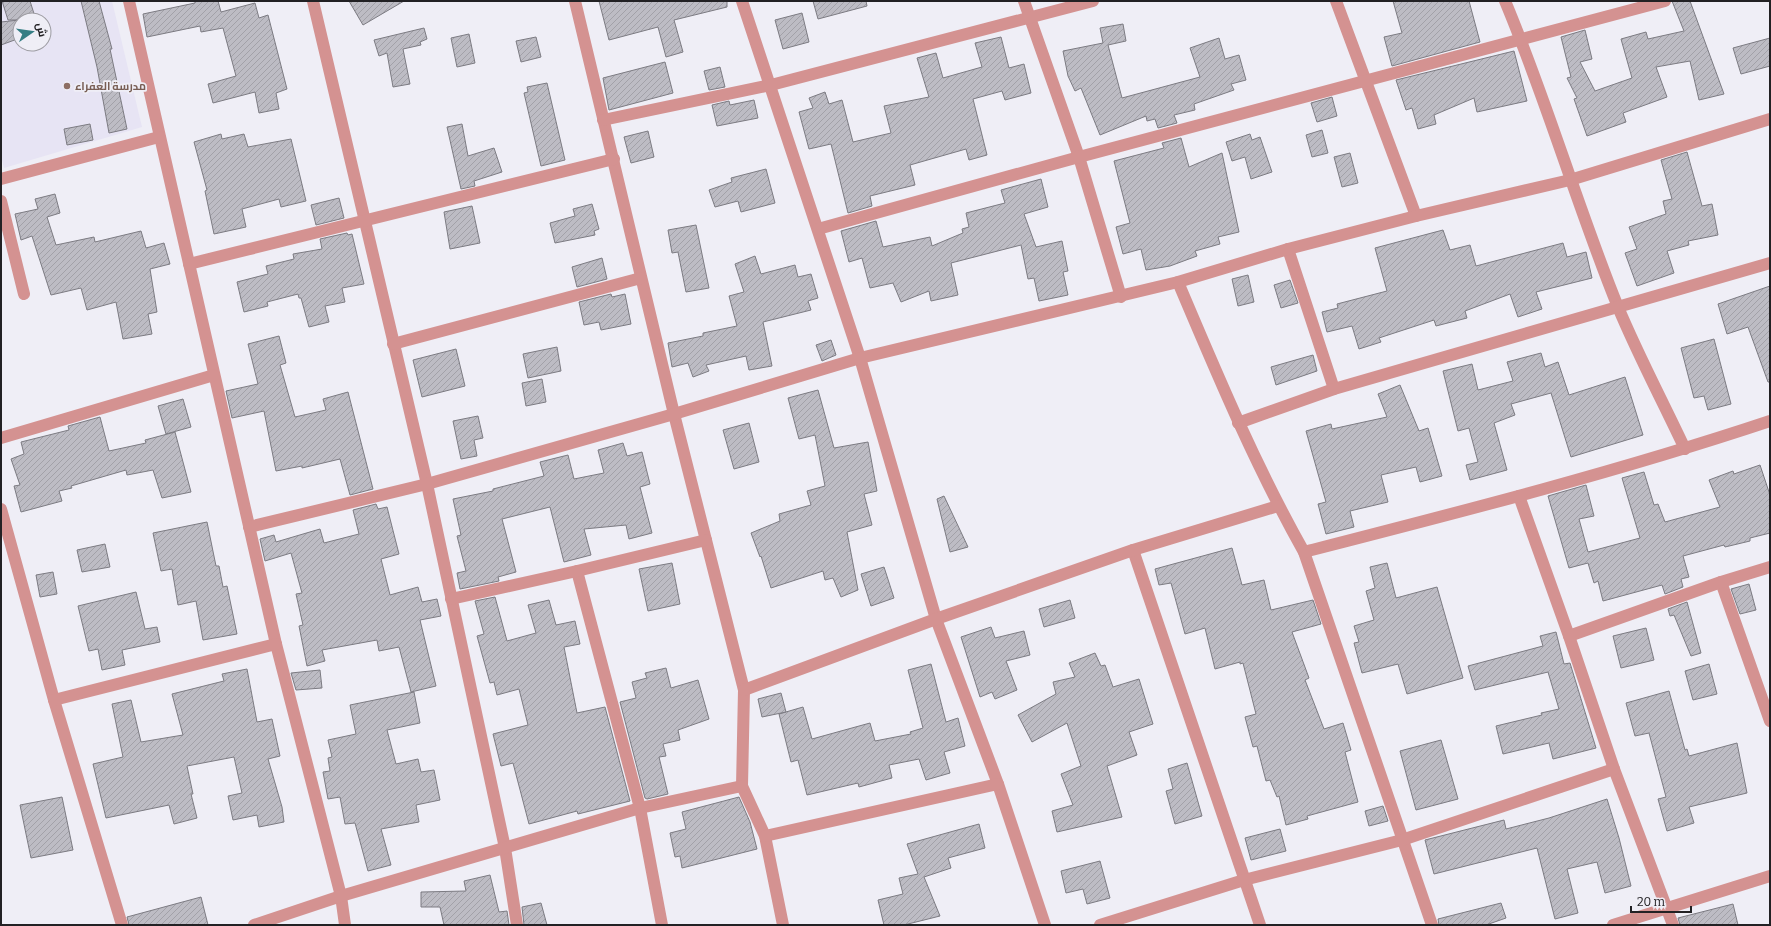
<svg xmlns="http://www.w3.org/2000/svg" width="1771" height="926" font-family="Bitter,Cairo,serif">
  <defs>
    <pattern id="building-hatch" width="6" height="6" patternUnits="userSpaceOnUse"><rect width="6" height="6" fill="#bdbcc4"/><path d="M-1 1l2-2M0 6l6-6M5 7l2-2" fill="none" stroke="#a2a1a8"/></pattern>
  </defs>
  <rect width="100%" height="100%" fill="#efeef6"/>
  <!-- built -->
  <path fill="#e7e4f4" fill-rule="evenodd" d="M 1,1 L 112,1 L 142,127 L 4,168 L 1,156 ZM 20,20 L 44,20 L 44,44 L 20,44 Z"/>
  <!-- building -->
  <g fill="url(#building-hatch)" stroke="#7c7b82">
    <path d="M 2,1 L 30,1 L 36,20 L 20,20 L 20,38 L 1,45 L 1,22 L 19,20 L 8,20 Z"/>
    <path d="M 81,1 L 99,1 L 112,49 L 110,49 L 127,129 L 109,133 L 97,67 Z"/>
    <path d="M 195,1 L 218,1 L 221,12 L 255,3 L 259,18 L 268,15 L 287,89 L 276,93 L 279,109 L 259,113 L 255,92 L 213,103 L 208,84 L 236,76 L 223,28 L 201,32 L 200,26 L 147,37 L 143,14 L 195,3 Z"/>
    <path d="M 349,1 L 404,1 L 363,25 Z"/>
    <path d="M 599,1 L 727,1 L 727,7 L 674,20 L 683,52 L 666,57 L 658,27 L 609,40 Z"/>
    <path d="M 813,1 L 866,1 L 867,6 L 818,19 Z"/>
    <path d="M 1393,1 L 1469,1 L 1480,42 L 1392,66 L 1384,37 L 1402,33 Z"/>
    <path d="M 1672,1 L 1690,1 L 1724,94 L 1699,100 L 1690,61 L 1656,67 L 1667,97 L 1623,113 L 1626,122 L 1587,136 L 1574,99 L 1577,98 L 1567,78 L 1571,77 L 1561,37 L 1585,30 L 1592,59 L 1580,62 L 1595,91 L 1632,78 L 1621,39 L 1646,32 L 1648,39 L 1684,31 Z"/>
    <path d="M 802,13 L 809,42 L 783,49 L 775,20 Z"/>
    <path d="M 1123,24 L 1126,41 L 1108,45 L 1122,98 L 1200,77 L 1190,48 L 1219,38 L 1225,59 L 1239,55 L 1246,80 L 1231,84 L 1234,90 L 1194,104 L 1195,110 L 1174,115 L 1177,123 L 1158,128 L 1155,119 L 1147,121 L 1146,116 L 1100,135 L 1081,88 L 1075,91 L 1068,76 L 1063,51 L 1103,43 L 1100,28 Z"/>
    <path d="M 424,28 L 427,39 L 420,42 L 421,45 L 403,49 L 410,84 L 393,87 L 387,53 L 379,56 L 374,40 Z"/>
    <path d="M 469,34 L 475,63 L 457,67 L 451,38 Z"/>
    <path d="M 536,37 L 541,57 L 521,62 L 516,41 Z"/>
    <path d="M 1001,37 L 1009,68 L 1024,64 L 1031,93 L 1005,100 L 1002,91 L 973,99 L 987,155 L 969,160 L 966,149 L 910,165 L 915,185 L 870,196 L 872,206 L 848,213 L 831,144 L 809,149 L 799,112 L 813,108 L 809,98 L 825,92 L 829,104 L 842,100 L 853,142 L 891,133 L 884,106 L 929,97 L 917,58 L 936,53 L 943,78 L 982,67 L 975,43 Z"/>
    <path d="M 1770,38 L 1770,66 L 1741,74 L 1733,48 Z"/>
    <path d="M 1514,51 L 1527,101 L 1477,112 L 1474,98 L 1434,115 L 1436,124 L 1418,129 L 1412,108 L 1406,110 L 1396,80 Z"/>
    <path d="M 665,62 L 673,93 L 609,110 L 603,78 Z"/>
    <path d="M 720,67 L 725,87 L 709,90 L 704,71 Z"/>
    <path d="M 547,83 L 565,160 L 541,166 L 524,93 L 528,92 L 527,87 Z"/>
    <path d="M 1332,97 L 1337,116 L 1317,122 L 1311,103 Z"/>
    <path d="M 754,100 L 758,118 L 717,126 L 712,105 L 729,101 L 730,105 Z"/>
    <path d="M 90,124 L 93,140 L 67,145 L 64,129 Z"/>
    <path d="M 462,124 L 468,156 L 494,148 L 502,172 L 474,181 L 475,186 L 461,189 L 447,127 Z"/>
    <path d="M 1322,130 L 1328,153 L 1312,157 L 1306,135 Z"/>
    <path d="M 648,131 L 654,157 L 631,163 L 624,137 Z"/>
    <path d="M 221,134 L 222,139 L 244,134 L 248,147 L 291,139 L 306,201 L 281,207 L 279,199 L 242,209 L 246,227 L 214,234 L 205,191 L 207,190 L 194,142 Z"/>
    <path d="M 1250,134 L 1252,140 L 1260,137 L 1272,172 L 1251,179 L 1245,157 L 1232,161 L 1226,142 Z"/>
    <path d="M 1181,138 L 1189,167 L 1222,153 L 1239,232 L 1218,237 L 1220,244 L 1195,251 L 1197,256 L 1170,266 L 1146,270 L 1141,249 L 1123,254 L 1116,227 L 1130,223 L 1114,161 L 1164,148 L 1162,143 Z"/>
    <path d="M 1687,152 L 1702,206 L 1712,204 L 1718,235 L 1688,241 L 1689,245 L 1667,251 L 1674,273 L 1637,286 L 1625,253 L 1637,249 L 1629,227 L 1666,214 L 1663,201 L 1672,199 L 1661,160 Z"/>
    <path d="M 1350,153 L 1358,183 L 1342,187 L 1334,157 Z"/>
    <path d="M 766,169 L 775,203 L 741,212 L 738,201 L 715,207 L 709,190 L 732,182 L 731,178 Z"/>
    <path d="M 1041,179 L 1048,207 L 1024,214 L 1036,247 L 1062,241 L 1068,271 L 1063,272 L 1068,295 L 1039,301 L 1034,278 L 1028,279 L 1021,245 L 951,263 L 958,295 L 931,301 L 929,291 L 901,302 L 893,283 L 870,288 L 862,258 L 849,262 L 841,231 L 876,221 L 883,247 L 930,237 L 932,246 L 963,233 L 962,229 L 969,227 L 966,213 L 1005,203 L 1001,190 Z"/>
    <path d="M 55,194 L 60,213 L 47,217 L 56,245 L 94,237 L 95,242 L 141,231 L 146,248 L 164,243 L 170,264 L 150,269 L 157,312 L 148,314 L 152,334 L 123,339 L 116,302 L 87,310 L 81,288 L 51,295 L 32,236 L 21,240 L 15,214 L 38,209 L 35,199 Z"/>
    <path d="M 339,198 L 344,218 L 316,225 L 311,205 Z"/>
    <path d="M 592,204 L 599,229 L 594,231 L 595,235 L 555,243 L 550,223 L 575,216 L 573,209 Z"/>
    <path d="M 472,206 L 480,243 L 450,249 L 444,212 Z"/>
    <path d="M 696,225 L 709,288 L 686,292 L 678,252 L 672,253 L 668,230 Z"/>
    <path d="M 1443,230 L 1450,250 L 1470,245 L 1476,266 L 1563,243 L 1567,257 L 1586,252 L 1592,278 L 1536,292 L 1542,309 L 1518,317 L 1510,294 L 1465,311 L 1467,318 L 1436,326 L 1434,320 L 1379,338 L 1381,342 L 1359,349 L 1352,326 L 1327,332 L 1322,312 L 1338,308 L 1337,304 L 1387,291 L 1375,248 Z"/>
    <path d="M 347,233 L 348,235 L 352,234 L 364,284 L 342,288 L 345,302 L 325,306 L 329,322 L 309,327 L 301,298 L 299,298 L 298,294 L 267,302 L 268,306 L 244,312 L 237,282 L 268,274 L 266,266 L 294,259 L 293,254 L 322,249 L 320,239 Z"/>
    <path d="M 755,256 L 761,274 L 795,265 L 798,277 L 811,274 L 818,298 L 808,301 L 811,310 L 763,322 L 772,366 L 749,370 L 746,356 L 706,365 L 709,371 L 693,377 L 688,363 L 672,367 L 668,343 L 703,336 L 703,333 L 737,326 L 729,296 L 744,292 L 735,264 Z"/>
    <path d="M 602,258 L 607,279 L 577,287 L 572,267 Z"/>
    <path d="M 1248,275 L 1254,302 L 1238,306 L 1232,279 Z"/>
    <path d="M 1290,280 L 1298,303 L 1281,308 L 1274,285 Z"/>
    <path d="M 1770,286 L 1770,382 L 1768,382 L 1748,327 L 1727,334 L 1718,304 Z"/>
    <path d="M 611,294 L 612,297 L 625,294 L 631,324 L 601,330 L 599,322 L 584,325 L 579,302 Z"/>
    <path d="M 279,336 L 286,363 L 280,365 L 295,417 L 326,410 L 323,399 L 348,392 L 373,489 L 350,495 L 340,459 L 302,468 L 302,466 L 276,471 L 264,411 L 232,418 L 226,391 L 258,384 L 248,344 Z"/>
    <path d="M 1714,339 L 1731,404 L 1708,410 L 1704,396 L 1694,398 L 1681,348 Z"/>
    <path d="M 831,340 L 836,355 L 822,361 L 816,345 Z"/>
    <path d="M 557,347 L 561,371 L 528,378 L 523,354 Z"/>
    <path d="M 456,349 L 465,386 L 422,397 L 413,360 Z"/>
    <path d="M 1541,353 L 1545,367 L 1558,362 L 1569,395 L 1625,377 L 1643,435 L 1571,457 L 1551,393 L 1511,404 L 1515,415 L 1494,423 L 1507,470 L 1470,480 L 1466,465 L 1478,462 L 1469,428 L 1458,431 L 1443,371 L 1472,364 L 1478,390 L 1513,381 L 1507,362 Z"/>
    <path d="M 1313,355 L 1317,371 L 1276,385 L 1271,367 Z"/>
    <path d="M 542,379 L 546,402 L 526,406 L 522,383 Z"/>
    <path d="M 1400,385 L 1419,431 L 1428,428 L 1442,476 L 1420,482 L 1416,467 L 1381,475 L 1388,502 L 1350,511 L 1354,527 L 1326,534 L 1318,504 L 1326,502 L 1306,431 L 1331,424 L 1332,429 L 1387,417 L 1378,394 Z"/>
    <path d="M 818,390 L 834,448 L 868,442 L 877,491 L 864,494 L 872,525 L 847,532 L 858,590 L 841,597 L 833,578 L 825,580 L 823,571 L 771,588 L 761,556 L 760,557 L 751,533 L 780,521 L 779,514 L 811,505 L 807,491 L 825,486 L 815,435 L 799,439 L 788,398 Z"/>
    <path d="M 183,399 L 191,427 L 166,434 L 158,406 Z"/>
    <path d="M 478,416 L 483,438 L 474,440 L 477,456 L 461,459 L 453,421 Z"/>
    <path d="M 100,417 L 109,451 L 146,443 L 145,440 L 175,432 L 191,492 L 162,498 L 153,470 L 127,475 L 126,470 L 71,486 L 72,488 L 59,491 L 62,501 L 21,512 L 14,486 L 20,485 L 11,459 L 24,454 L 21,442 L 69,430 L 68,426 Z"/>
    <path d="M 749,423 L 759,462 L 734,469 L 723,430 Z"/>
    <path d="M 623,443 L 627,456 L 642,452 L 650,484 L 640,487 L 652,533 L 629,539 L 626,525 L 584,529 L 591,555 L 564,562 L 550,507 L 502,519 L 516,572 L 498,577 L 499,581 L 460,589 L 457,573 L 466,571 L 457,536 L 461,535 L 453,499 L 493,491 L 493,489 L 544,476 L 540,462 L 568,455 L 574,479 L 604,473 L 598,450 Z"/>
    <path d="M 1760,465 L 1770,495 L 1770,533 L 1750,538 L 1750,541 L 1725,547 L 1724,545 L 1683,556 L 1689,577 L 1681,579 L 1683,587 L 1665,594 L 1662,585 L 1603,601 L 1598,581 L 1594,583 L 1588,563 L 1569,568 L 1548,496 L 1586,485 L 1594,516 L 1579,519 L 1588,552 L 1640,538 L 1622,478 L 1644,472 L 1654,505 L 1658,504 L 1665,522 L 1720,507 L 1709,480 L 1733,471 L 1734,474 Z"/>
    <path d="M 944,496 L 968,547 L 950,552 L 937,499 Z"/>
    <path d="M 376,504 L 378,509 L 387,507 L 399,554 L 381,559 L 390,595 L 418,587 L 422,602 L 437,599 L 441,616 L 420,620 L 436,686 L 411,692 L 399,647 L 379,651 L 377,640 L 322,650 L 325,661 L 307,666 L 299,626 L 303,625 L 296,594 L 302,593 L 291,553 L 265,561 L 260,539 L 274,535 L 276,542 L 320,529 L 324,543 L 359,534 L 353,510 Z"/>
    <path d="M 207,522 L 216,566 L 219,566 L 223,587 L 227,586 L 237,634 L 203,640 L 196,601 L 178,605 L 172,569 L 161,571 L 153,533 Z"/>
    <path d="M 105,544 L 110,567 L 82,572 L 77,550 Z"/>
    <path d="M 1232,548 L 1242,585 L 1264,580 L 1271,610 L 1313,600 L 1321,624 L 1292,632 L 1309,678 L 1305,680 L 1324,729 L 1343,723 L 1351,750 L 1345,752 L 1358,802 L 1307,816 L 1308,819 L 1286,825 L 1279,796 L 1277,797 L 1270,780 L 1266,781 L 1257,746 L 1253,747 L 1245,717 L 1256,714 L 1243,663 L 1240,664 L 1240,662 L 1215,669 L 1205,628 L 1185,634 L 1171,583 L 1159,585 L 1155,569 Z"/>
    <path d="M 672,563 L 680,604 L 648,611 L 639,569 Z"/>
    <path d="M 1387,563 L 1396,598 L 1437,587 L 1463,678 L 1407,694 L 1398,664 L 1362,673 L 1354,643 L 1359,642 L 1354,626 L 1374,620 L 1366,591 L 1375,588 L 1370,567 Z"/>
    <path d="M 884,567 L 894,598 L 871,606 L 861,574 Z"/>
    <path d="M 53,572 L 57,594 L 40,597 L 36,575 Z"/>
    <path d="M 1749,584 L 1756,610 L 1740,614 L 1731,589 Z"/>
    <path d="M 136,592 L 145,629 L 157,627 L 160,642 L 122,650 L 125,665 L 102,670 L 98,649 L 89,651 L 78,606 Z"/>
    <path d="M 495,597 L 507,641 L 536,633 L 528,605 L 549,600 L 556,625 L 575,621 L 580,644 L 564,647 L 577,713 L 605,707 L 630,801 L 578,814 L 577,811 L 529,824 L 513,763 L 501,766 L 493,734 L 528,725 L 519,689 L 497,695 L 494,682 L 490,683 L 477,636 L 484,634 L 475,601 Z"/>
    <path d="M 1070,600 L 1075,618 L 1044,627 L 1039,609 Z"/>
    <path d="M 1687,602 L 1701,653 L 1691,656 L 1674,615 L 1670,616 L 1668,609 Z"/>
    <path d="M 991,627 L 995,638 L 1024,631 L 1030,655 L 1006,661 L 1017,690 L 995,699 L 992,692 L 980,697 L 961,637 Z"/>
    <path d="M 1646,628 L 1654,660 L 1621,668 L 1613,636 Z"/>
    <path d="M 1556,632 L 1564,664 L 1570,663 L 1596,748 L 1553,759 L 1549,743 L 1503,754 L 1496,726 L 1542,715 L 1541,713 L 1559,709 L 1548,672 L 1475,690 L 1468,666 L 1543,646 L 1540,636 Z"/>
    <path d="M 1095,653 L 1101,666 L 1105,665 L 1113,687 L 1139,679 L 1153,724 L 1129,732 L 1137,755 L 1107,766 L 1122,817 L 1057,832 L 1052,811 L 1073,805 L 1061,774 L 1081,766 L 1067,723 L 1032,742 L 1018,715 L 1056,694 L 1053,682 L 1075,677 L 1069,663 Z"/>
    <path d="M 931,664 L 946,722 L 958,718 L 965,746 L 944,752 L 950,773 L 926,780 L 919,759 L 889,765 L 892,778 L 859,787 L 858,783 L 807,795 L 798,760 L 791,762 L 779,714 L 803,707 L 812,739 L 870,723 L 875,741 L 911,734 L 910,732 L 923,728 L 908,670 Z"/>
    <path d="M 1709,664 L 1717,694 L 1693,700 L 1685,671 Z"/>
    <path d="M 666,668 L 671,688 L 698,680 L 709,719 L 678,730 L 680,740 L 663,744 L 666,756 L 659,757 L 668,794 L 647,799 L 645,798 L 620,702 L 636,698 L 632,682 L 647,678 L 645,673 Z"/>
    <path d="M 247,669 L 257,722 L 272,719 L 280,756 L 268,759 L 282,807 L 284,822 L 259,827 L 257,815 L 233,820 L 228,796 L 242,793 L 234,757 L 187,766 L 193,794 L 191,794 L 197,818 L 174,824 L 169,805 L 106,818 L 93,764 L 123,757 L 112,704 L 131,700 L 141,742 L 183,735 L 172,694 L 224,681 L 222,674 Z"/>
    <path d="M 320,670 L 322,688 L 296,690 L 291,673 Z"/>
    <path d="M 1669,691 L 1685,750 L 1687,749 L 1689,756 L 1737,743 L 1747,793 L 1689,807 L 1694,823 L 1667,831 L 1658,799 L 1666,797 L 1649,733 L 1635,736 L 1626,703 Z"/>
    <path d="M 414,692 L 420,723 L 387,730 L 396,764 L 418,759 L 421,772 L 434,770 L 440,800 L 416,805 L 419,822 L 381,829 L 391,865 L 368,871 L 355,823 L 345,824 L 340,797 L 328,799 L 323,772 L 330,771 L 328,758 L 332,757 L 328,740 L 356,734 L 350,705 Z"/>
    <path d="M 781,693 L 786,712 L 762,717 L 758,699 Z"/>
    <path d="M 1441,740 L 1458,799 L 1416,810 L 1400,751 Z"/>
    <path d="M 1187,763 L 1202,816 L 1175,824 L 1166,791 L 1173,789 L 1168,769 Z"/>
    <path d="M 62,797 L 73,850 L 31,858 L 20,805 Z"/>
    <path d="M 739,797 L 750,822 L 757,849 L 682,868 L 680,856 L 675,857 L 670,833 L 686,829 L 682,812 Z"/>
    <path d="M 1607,799 L 1619,838 L 1631,886 L 1605,893 L 1597,862 L 1567,869 L 1578,913 L 1555,919 L 1537,848 L 1434,874 L 1425,840 L 1504,820 L 1506,829 L 1549,818 Z"/>
    <path d="M 1383,806 L 1388,821 L 1369,826 L 1365,811 Z"/>
    <path d="M 979,824 L 985,848 L 948,858 L 951,868 L 924,877 L 940,916 L 904,925 L 884,925 L 878,900 L 903,894 L 899,878 L 918,874 L 907,844 Z"/>
    <path d="M 1280,829 L 1286,851 L 1251,860 L 1245,838 Z"/>
    <path d="M 1100,861 L 1110,898 L 1087,904 L 1083,889 L 1066,893 L 1061,871 Z"/>
    <path d="M 490,875 L 499,912 L 507,911 L 509,925 L 444,925 L 440,907 L 421,907 L 421,892 L 466,891 L 464,881 Z"/>
    <path d="M 201,897 L 208,925 L 129,925 L 127,917 Z"/>
    <path d="M 541,903 L 547,925 L 524,925 L 522,907 Z"/>
    <path d="M 1501,903 L 1506,918 L 1486,925 L 1439,925 L 1438,919 Z"/>
    <path d="M 1733,904 L 1738,925 L 1680,925 L 1678,918 Z"/>
  </g>
  <g fill="none" stroke-linecap="round" stroke-linejoin="round">
    <!-- minor -->
    <g stroke="#d49291" stroke-width="12">
      <path d="M 129,1 L 276,644 L 341,896 L 345,925"/>
      <path d="M 313,1 L 427,484 L 505,848 L 517,925"/>
      <path d="M 575,1 L 674,414 L 744,690 L 742,786 L 765,836 L 783,925"/>
      <path d="M 742,1 L 860,358 L 936,619 L 998,784 L 1045,925"/>
      <path d="M 1024,1 L 1079,157 L 1121,297"/>
      <path d="M 1336,1 L 1416,216"/>
      <path d="M 1505,1 C 1547,101 1577,206 1618,307 C 1638,355 1663,402 1685,449"/>
      <path d="M 603,120 L 771,85 L 1093,1"/>
      <path d="M 1,179 L 159,137"/>
      <path d="M 1,201 L 24,294"/>
      <path d="M 818,229 L 1079,157 L 1665,1"/>
      <path d="M 1288,249 L 1334,389"/>
      <path d="M 189,264 L 614,159"/>
      <path d="M 1178,282 C 1217,374 1255,465 1304,552 L 1432,925"/>
      <path d="M 393,344 L 641,278"/>
      <path d="M 1238,423 L 1334,389 L 1770,263"/>
      <path d="M 1,438 L 214,375"/>
      <path d="M 1519,496 L 1569,636 L 1614,769 L 1673,925"/>
      <path d="M 1,509 L 54,700 L 122,925"/>
      <path d="M 249,527 L 427,484 L 674,414 L 860,358 L 1178,282 L 1288,249 L 1416,216 L 1570,180 L 1770,119"/>
      <path d="M 1133,550 L 1260,925"/>
      <path d="M 1304,552 C 1460,512 1617,472 1770,421"/>
      <path d="M 577,571 L 640,808 L 662,925"/>
      <path d="M 1721,582 L 1770,721"/>
      <path d="M 451,599 L 577,571 L 706,540"/>
      <path d="M 1569,636 L 1721,582 L 1770,567"/>
      <path d="M 744,690 L 936,619 L 1133,550 L 1278,506"/>
      <path d="M 54,700 L 276,644"/>
      <path d="M 765,836 L 998,784"/>
      <path d="M 254,925 L 341,896 L 640,808 L 742,786"/>
      <path d="M 1100,925 L 1244,880 L 1402,840 L 1614,769"/>
      <path d="M 1613,925 L 1770,876"/>
    </g>
  </g>
  <!-- markers -->
  <circle fill="#8d6e63" stroke="#efeef6" stroke-width="1.5" cx="67" cy="86" r="4"/>
  <g text-anchor="middle" stroke-width="3.5" stroke-linejoin="round" paint-order="stroke">
    <!-- education labels -->
    <g font-size="11" font-weight="bold" fill="#785e54" stroke="#efeef6" text-anchor="start">
      <text x="75" y="90">مدرسة العفراء</text>
    </g>
  </g>
  <!-- border -->
  <rect width="1771" height="926" fill="none" stroke="#222124" stroke-width="4"/>
  <!-- north arrow -->
  <g transform="translate(32 32) rotate(77)"><circle r="19" fill="#efeef6" stroke="#9d9ca2"/>
  <path d="M0-3L7 15L0 10L-7 15Z" fill="#357e84"/>
  <text y="-6" font-size="11" font-weight="bold" text-anchor="middle" fill="#222124">ش</text>
  </g>
  <!-- scale -->
  <path d="M1631 906v6h60v-6" fill="none" stroke="#222124" stroke-width="2"/>
  <text x="1637" y="906" font-size="12" fill="#222124" stroke="#efeef6" stroke-width="3" paint-order="stroke">20 m</text>
</svg>
